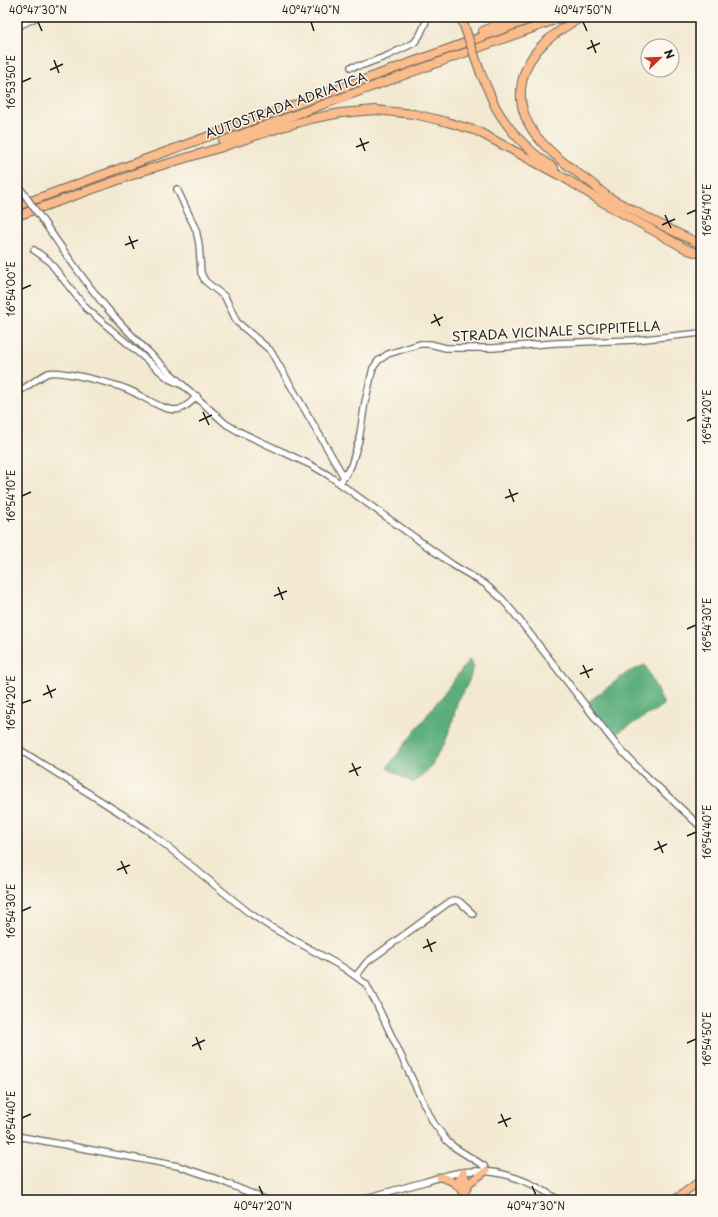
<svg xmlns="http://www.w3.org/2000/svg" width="718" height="1217" font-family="'Playpen Sans',sans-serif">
  <rect width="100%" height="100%" fill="#fbf7ec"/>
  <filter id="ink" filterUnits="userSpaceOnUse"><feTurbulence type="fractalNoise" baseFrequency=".025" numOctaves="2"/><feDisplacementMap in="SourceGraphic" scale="8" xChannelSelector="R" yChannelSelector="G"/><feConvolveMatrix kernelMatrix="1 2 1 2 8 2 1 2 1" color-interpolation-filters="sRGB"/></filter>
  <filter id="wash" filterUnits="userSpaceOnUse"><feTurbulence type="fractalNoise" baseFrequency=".012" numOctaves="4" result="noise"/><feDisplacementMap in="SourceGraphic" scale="16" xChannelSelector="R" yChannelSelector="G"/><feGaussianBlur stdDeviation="0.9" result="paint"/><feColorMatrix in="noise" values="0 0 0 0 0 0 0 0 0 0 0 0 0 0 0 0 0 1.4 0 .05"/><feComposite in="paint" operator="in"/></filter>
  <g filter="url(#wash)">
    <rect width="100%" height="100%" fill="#f3e9d1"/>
    <!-- forest -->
    <g fill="#5cae7b" stroke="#3c654c">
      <path d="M 469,660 L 474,666 L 468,683 L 457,703 L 451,727 L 444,745 L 429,769 L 413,783 L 387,768 Z"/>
      <path d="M 645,665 L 664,705 L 612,736 L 587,703 L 628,672 Z"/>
    </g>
  </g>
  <g filter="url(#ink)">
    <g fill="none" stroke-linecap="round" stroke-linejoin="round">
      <!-- minor casing -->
      <g stroke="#67645b" stroke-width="8">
        <g id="minor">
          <path d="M 17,27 L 37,17"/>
          <path d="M 351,67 L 363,65 L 387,56 L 414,43 L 420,35 L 428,17"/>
          <path d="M 177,189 L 196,230 L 199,244 L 201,273 L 205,281 L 225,297 L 237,322 L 270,350 L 344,477"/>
          <path d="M 43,221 C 65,252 86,285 112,314 C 147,353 187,389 226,424 L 238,431 L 311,465 L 328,475 L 453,565 L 485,584 L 502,599 L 513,612 L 617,746 L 641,771 L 701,827"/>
          <path d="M 34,250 L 48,260 L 86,308 L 169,379 L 182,385"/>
          <path d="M 17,393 C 23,389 43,375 48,373 C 62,370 115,384 129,390 C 141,395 167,414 180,409 C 187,407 192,401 197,396"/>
          <path d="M 340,483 L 351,466 L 359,440 L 365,402 L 373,368 L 378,361 L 388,354 L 420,344 L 430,344 L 446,348 L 493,348 L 556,343 L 635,340 L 701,333"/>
          <path d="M 17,748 L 147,830 L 248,912 L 269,926 L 344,968 L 366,984 L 376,1003 L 424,1104 L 433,1122 L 447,1141 L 454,1147 L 484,1166 L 486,1171"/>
          <path d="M 356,976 L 367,962 L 448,903 L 456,900 L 460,902 L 473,914"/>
          <path d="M 17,1136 L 178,1166 L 214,1178 L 267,1200"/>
          <path d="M 359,1200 C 381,1194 402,1188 424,1182 C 441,1177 458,1171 475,1171 C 503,1170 535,1183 558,1200"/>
        </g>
      </g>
      <!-- major casing -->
      <g stroke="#67645b" stroke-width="9">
        <g id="major">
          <path d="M 440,1177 C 453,1180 461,1186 466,1200"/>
          <path d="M 467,1188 L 469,1183 L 486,1171"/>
          <path d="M 462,1191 L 459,1180 L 463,1172 L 467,1182 L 466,1190"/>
          <path d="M 674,1200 L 701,1180"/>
        </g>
      </g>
      <!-- highway casing -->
      <g stroke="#67645b" stroke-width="10">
        <g id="highway">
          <path d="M 582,17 C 555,32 528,50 522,82 C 513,128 555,156 587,180 C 594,184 599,191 606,195 C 614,201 624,205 633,210 C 655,222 678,234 701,244"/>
          <path d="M 483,31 L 503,22 L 511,17"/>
          <path d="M 481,74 C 486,85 491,97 496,108 C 510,132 531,153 554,168"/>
          <path d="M 223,141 L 563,17"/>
          <path d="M 136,173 L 219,148 L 282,127 L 315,118 L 341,113 L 375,110 L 414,114 L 447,122 L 477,131 L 568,180 L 609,206 L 688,250 L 701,254"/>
          <path d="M 17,206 L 536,17"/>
          <path d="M 17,216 L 141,172"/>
        </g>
      </g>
      <!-- minor -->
      <use href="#minor" stroke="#fff" stroke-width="5.5"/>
      <!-- major -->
      <use href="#major" stroke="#fabc8b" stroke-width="7"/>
      <!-- highway -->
      <use href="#highway" stroke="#fabc8b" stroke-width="8"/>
      <!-- minor-bridge casing -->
      <g stroke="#67645b" stroke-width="8" stroke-linecap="butt">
        <path id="minor-bridge" d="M 18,185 L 43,221"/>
      </g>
      <!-- highway-bridge casing -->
      <g stroke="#67645b" stroke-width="10" stroke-linecap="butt">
        <path id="highway-bridge" d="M 461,17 L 481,74"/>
      </g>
      <!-- minor-bridge -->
      <use href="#minor-bridge" stroke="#fff" stroke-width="5.5"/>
      <!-- highway-bridge -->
      <use href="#highway-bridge" stroke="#fabc8b" stroke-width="8"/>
    </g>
  </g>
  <!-- ticks -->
  <path fill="none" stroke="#1c1c1c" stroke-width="1.5" d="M 38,22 L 42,31M 311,22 L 314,31M 583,22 L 587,31M 591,40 L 596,53M 587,49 L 600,43M 54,60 L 59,73M 50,70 L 63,64M 22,82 L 31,78M 360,138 L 365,151M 356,147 L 369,142M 687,214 L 696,210M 665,215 L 671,228M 662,225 L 675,219M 129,236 L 134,249M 125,245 L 138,240M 22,289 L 31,285M 434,314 L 440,326M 431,323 L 443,317M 203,412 L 209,425M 199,421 L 212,415M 687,421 L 696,417M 509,489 L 514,502M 22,496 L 31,492M 505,498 L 518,493M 278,587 L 283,600M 274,596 L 287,591M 687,629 L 696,625M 583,665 L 589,678M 580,674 L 593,669M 47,685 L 52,698M 43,695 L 56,689M 22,703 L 31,700M 352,763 L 358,776M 349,772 L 361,767M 687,836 L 696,832M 658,841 L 663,853M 654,850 L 667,844M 121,861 L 127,874M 117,870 L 130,865M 22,911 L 31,907M 427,939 L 432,952M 423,948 L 436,942M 196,1037 L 201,1050M 687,1043 L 696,1039M 192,1046 L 205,1040M 501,1114 L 507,1127M 22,1118 L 31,1114M 498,1123 L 511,1118M 259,1186 L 263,1195M 532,1186 L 536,1195"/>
  <g text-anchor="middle" stroke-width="3" stroke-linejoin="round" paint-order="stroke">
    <!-- street labels -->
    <g font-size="13" fill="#1c1c1c" stroke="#fbf7ec">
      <text transform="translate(286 105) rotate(-20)" y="5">AUTOSTRADA ADRIATICA</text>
      <text transform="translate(556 331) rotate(-3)" y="5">STRADA VICINALE SCIPPITELLA</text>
    </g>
  </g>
  <!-- margin -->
  <rect width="718" height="1217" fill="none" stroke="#fbf7ec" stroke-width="44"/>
  <!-- north arrow -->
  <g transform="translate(660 58) rotate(67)"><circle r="19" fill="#fbf7ec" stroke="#a29f99"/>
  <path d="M0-3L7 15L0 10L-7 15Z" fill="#c8321e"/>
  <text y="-6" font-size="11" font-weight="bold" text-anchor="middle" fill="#1c1c1c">N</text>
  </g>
  <rect x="22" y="22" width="674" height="1173" fill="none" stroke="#1c1c1c" stroke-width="1.5"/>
  <g font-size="10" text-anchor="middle" fill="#1c1c1c">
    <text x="38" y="14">40°47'30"N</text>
    <text x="311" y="14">40°47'40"N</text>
    <text x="583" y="14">40°47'50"N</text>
    <text transform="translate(11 82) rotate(-90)" y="4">16°53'50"E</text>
    <text transform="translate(707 210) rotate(-90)" y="4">16°54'10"E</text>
    <text transform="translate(11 289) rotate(-90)" y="4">16°54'00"E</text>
    <text transform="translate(707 417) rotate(-90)" y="4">16°54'20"E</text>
    <text transform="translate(11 496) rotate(-90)" y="4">16°54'10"E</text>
    <text transform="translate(707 625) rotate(-90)" y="4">16°54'30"E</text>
    <text transform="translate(11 703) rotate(-90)" y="4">16°54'20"E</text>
    <text transform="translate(707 832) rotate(-90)" y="4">16°54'40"E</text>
    <text transform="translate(11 911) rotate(-90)" y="4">16°54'30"E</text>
    <text transform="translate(707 1039) rotate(-90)" y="4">16°54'50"E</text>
    <text transform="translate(11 1118) rotate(-90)" y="4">16°54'40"E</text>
    <text x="263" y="1210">40°47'20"N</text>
    <text x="536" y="1210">40°47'30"N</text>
  </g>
</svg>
